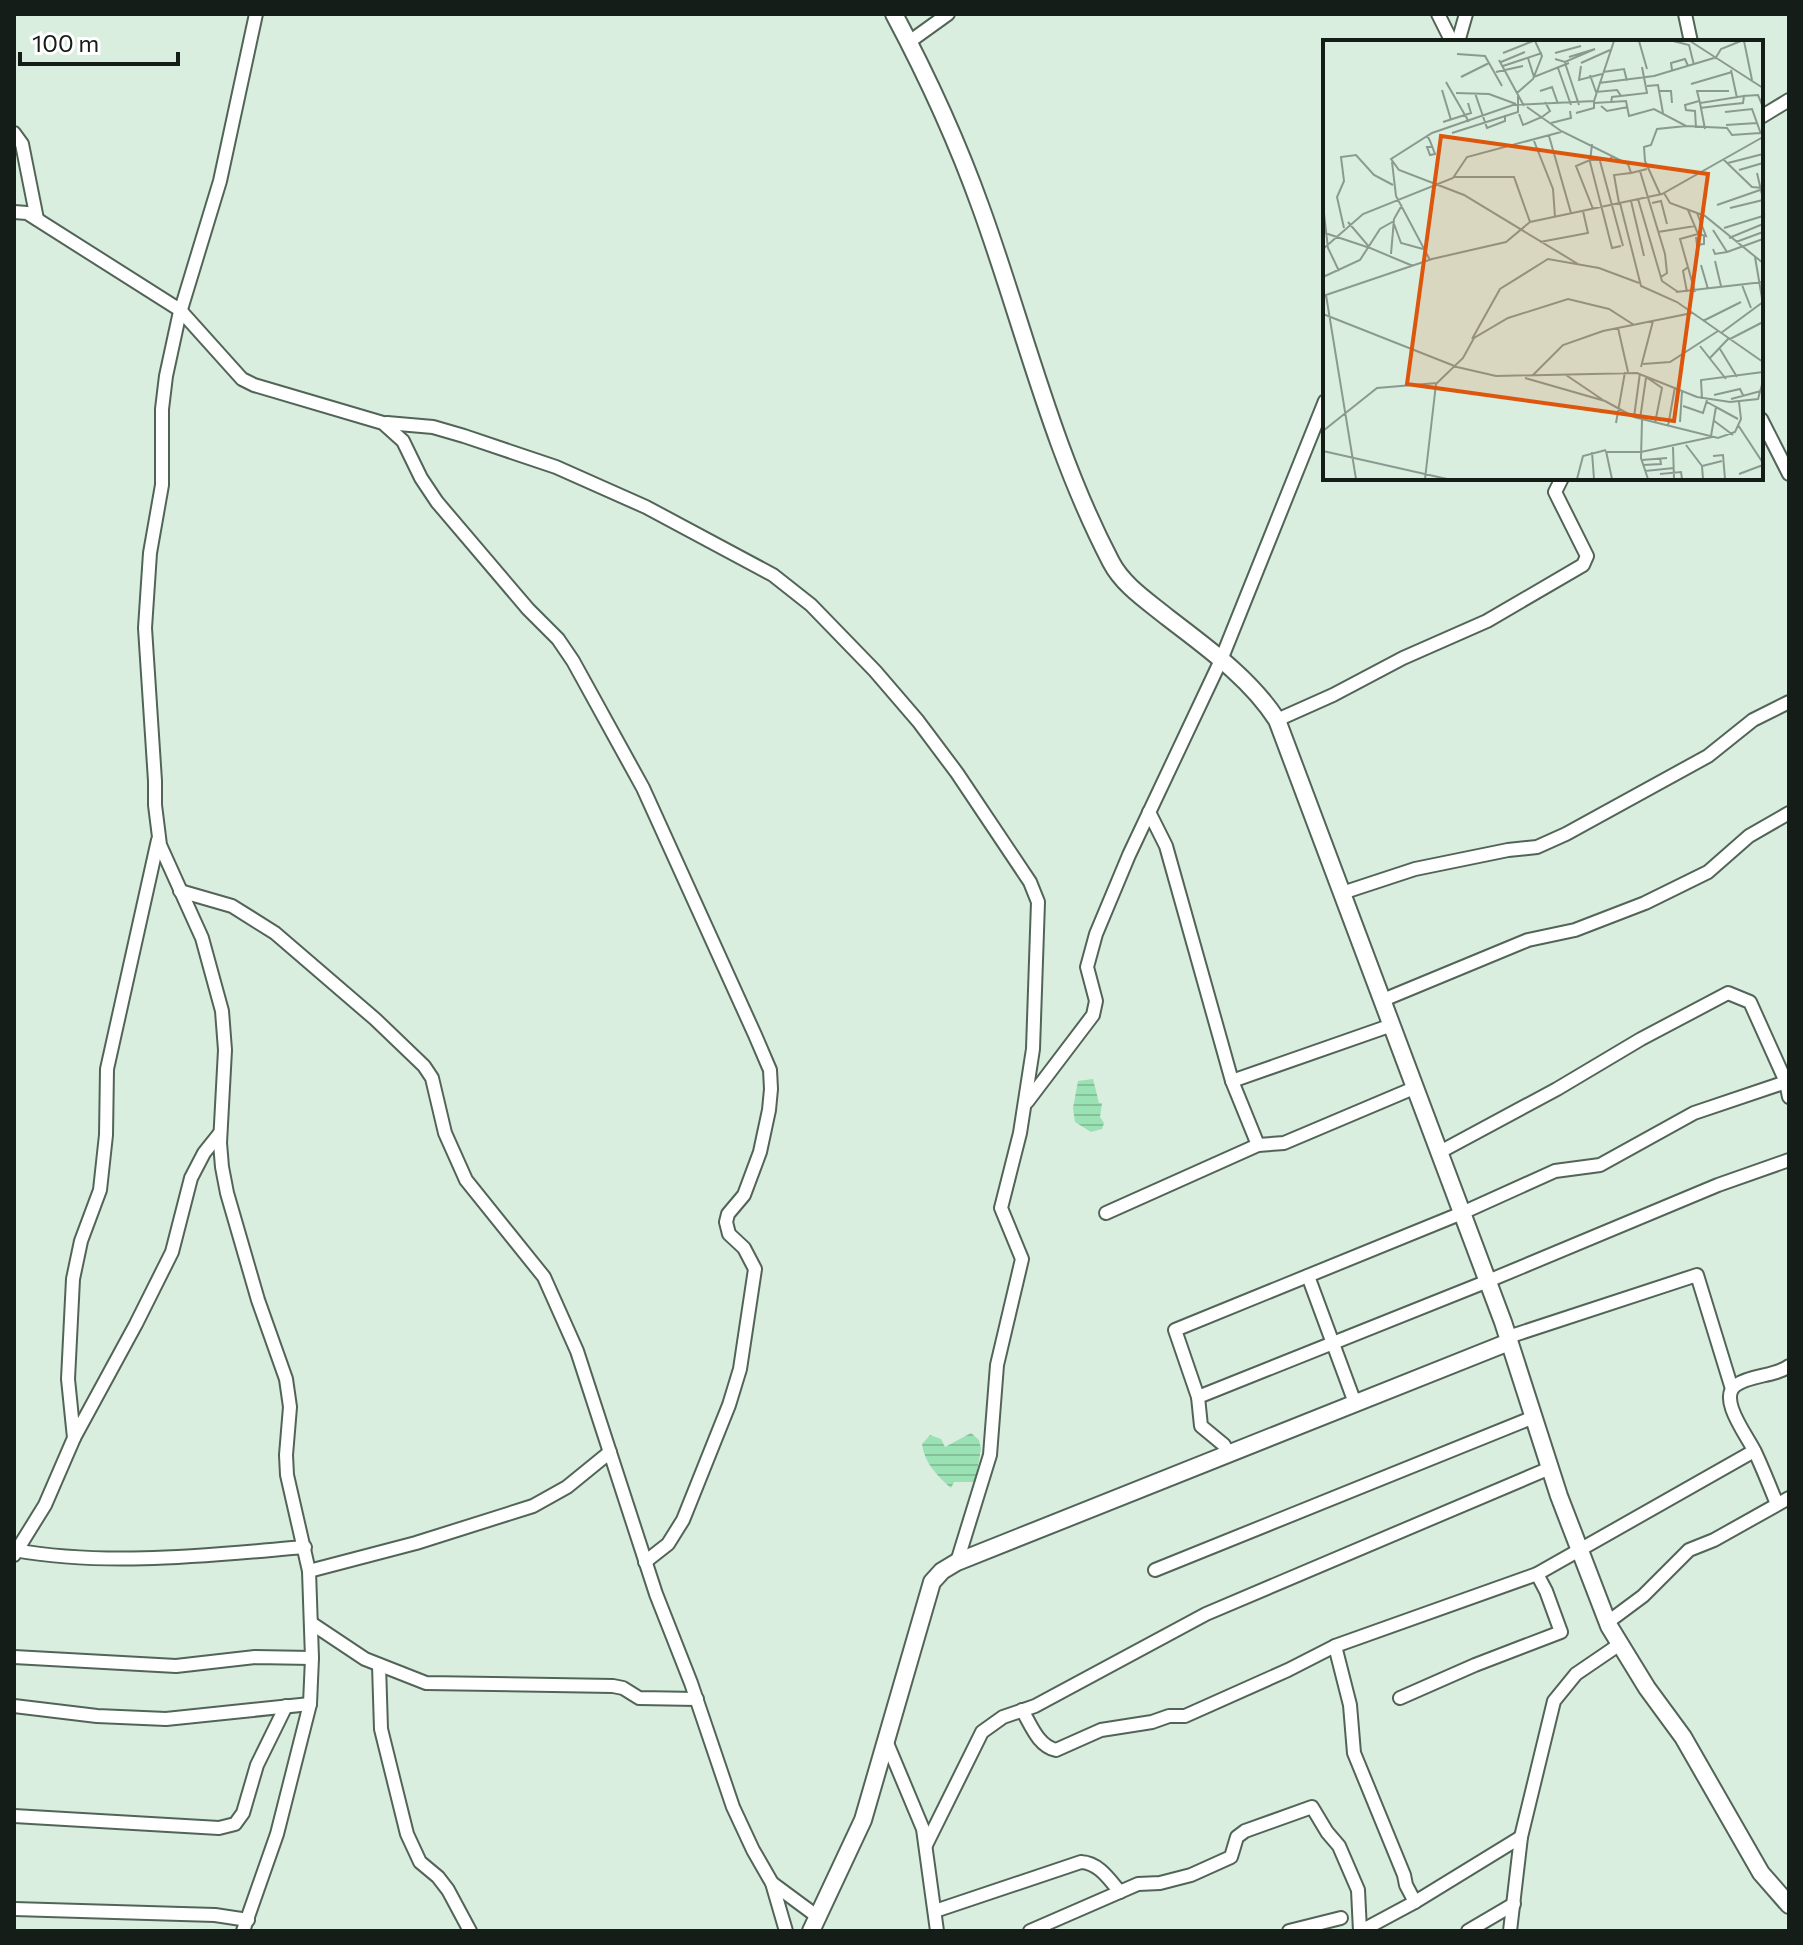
<svg xmlns="http://www.w3.org/2000/svg" width="1803" height="1945" font-family="Commissioner,sans-serif">
  <defs>
    <pattern id="water-rules" width="6" height="5" patternUnits="userSpaceOnUse" patternTransform="scale(2)"><rect width="6" height="5" fill="#9ae1b3"/><path d="M0 2.5h6" fill="none" stroke="#84c199"/></pattern>
  </defs>
  <rect width="100%" height="100%" fill="#d9eedf"/>
  <!-- water -->
  <g fill="url(#water-rules)">
    <path d="M 1093,1079 L 1099,1103 L 1102,1103 L 1100,1117 L 1104,1123 L 1102,1129 L 1091,1132 L 1075,1122 L 1073,1108 L 1078,1081 Z"/>
    <path d="M 971,1433 L 979,1440 L 981,1449 L 975,1482 L 954,1482 L 951,1488 C 937,1476 924,1462 922,1444 L 930,1435 L 941,1439 L 945,1447 Z"/>
  </g>
  <g fill="none" stroke-linecap="round" stroke-linejoin="round">
    <!-- minor casing -->
    <g stroke="#526458" stroke-width="16">
      <g id="minor">
        <path d="M 1438,14 L 1452,42"/>
        <path d="M 1685,14 L 1691,42"/>
        <path d="M 909,42 L 948,14"/>
        <path d="M 1458,42 L 1466,14"/>
        <path d="M 1761,117 L 1789,100"/>
        <path d="M 14,133 L 22,144 L 37,219"/>
        <path d="M 14,212 L 27,213 L 180,310 L 242,379 L 254,385 L 383,423 L 403,441 L 421,478 L 437,502 L 528,609 L 558,639 L 573,661 L 643,788 L 755,1035 L 770,1070 L 771,1089 L 769,1110 L 760,1152 L 744,1195 L 728,1214 L 726,1222 L 729,1234 L 744,1248 L 755,1269 L 740,1369 L 729,1405 L 683,1520 L 668,1544 L 645,1562"/>
        <path d="M 1761,419 L 1789,474"/>
        <path d="M 387,423 L 433,427 L 464,436 L 556,467 L 646,507 L 773,575 L 811,605 L 875,671 L 918,721 L 957,773 L 1030,882 L 1038,902 L 1033,1049 L 1020,1133 L 1001,1208 L 1022,1259 L 997,1365 L 990,1455 L 957,1562"/>
        <path d="M 1277,720 L 1333,695 L 1403,658 L 1487,621 L 1583,565 L 1587,556 L 1555,492 L 1562,478"/>
        <path d="M 1149,812 L 1166,846 L 1232,1081 L 1258,1145 L 1284,1143 L 1414,1088"/>
        <path d="M 180,891 L 232,906 L 275,933 L 375,1019 L 424,1066 L 432,1078 L 445,1133 L 466,1180 L 544,1277 L 577,1351 L 656,1594 L 691,1683 L 733,1807 L 753,1850 L 772,1883 L 786,1931"/>
        <path d="M 1342,893 L 1415,869 L 1508,850 L 1537,847 L 1566,834 L 1708,756 L 1753,720 L 1789,702"/>
        <path d="M 1383,1000 L 1528,940 L 1575,930 L 1645,903 L 1708,872 L 1749,836 L 1789,813"/>
        <path d="M 1232,1081 L 1392,1025"/>
        <path d="M 1027,1102 L 1093,1015 L 1096,1001 L 1087,967 L 1096,934 L 1129,855 L 1221,660 L 1325,401"/>
        <path d="M 1438,1153 L 1557,1089 L 1641,1039 L 1728,993 L 1750,1002 L 1786,1082 L 1789,1097"/>
        <path d="M 1106,1213 L 1258,1145"/>
        <path d="M 1308,1276 L 1355,1403"/>
        <path d="M 1508,1337 L 1697,1275 L 1732,1389"/>
        <path d="M 1198,1397 L 1175,1330 L 1462,1213 L 1555,1171 L 1600,1165 L 1694,1113 L 1789,1081"/>
        <path d="M 74,1438 L 136,1324 L 172,1252 L 191,1178 L 204,1153 L 220,1133"/>
        <path d="M 1228,1453 L 1224,1445 L 1201,1426 L 1198,1397 L 1488,1281 L 1718,1185 L 1789,1160"/>
        <path d="M 1777,1504 C 1770,1487 1763,1469 1755,1452 C 1748,1437 1717,1398 1736,1385 C 1752,1374 1774,1377 1789,1366"/>
        <path d="M 14,1550 C 109,1567 210,1555 305,1547"/>
        <path d="M 14,1555 L 45,1505 L 74,1438 L 68,1379 L 73,1279 L 81,1241 L 100,1190 L 106,1135 L 107,1069 L 158,840"/>
        <path d="M 1155,1570 L 1534,1417"/>
        <path d="M 309,1571 L 416,1543 L 533,1506 L 567,1487 L 610,1452"/>
        <path d="M 1608,1622 L 1643,1596 L 1689,1550 L 1714,1540 L 1789,1498"/>
        <path d="M 311,1623 L 365,1659 L 426,1683 L 613,1686 L 623,1688 L 639,1698 L 697,1699"/>
        <path d="M 1335,1646 L 1350,1705 L 1354,1753 L 1404,1875 L 1406,1885 L 1415,1902"/>
        <path d="M 14,1657 L 176,1666 L 255,1657 L 312,1658"/>
        <path d="M 379,1665 L 381,1729 L 407,1834 L 420,1862 L 438,1877 L 448,1890 L 470,1931"/>
        <path d="M 1400,1698 L 1475,1665 L 1561,1632 L 1546,1591 L 1537,1574"/>
        <path d="M 14,1706 L 97,1716 L 166,1719 L 310,1704"/>
        <path d="M 1022,1710 C 1031,1725 1038,1746 1056,1750 L 1101,1730 L 1152,1722 L 1169,1716 L 1185,1716 L 1288,1670 L 1335,1646 L 1537,1574 L 1754,1451"/>
        <path d="M 887,1743 L 923,1829 L 937,1931"/>
        <path d="M 14,1816 L 219,1828 L 235,1824 L 243,1813 L 257,1765 L 286,1706"/>
        <path d="M 926,1845 L 982,1732 L 1003,1717 L 1035,1706 L 1206,1614 L 1550,1468"/>
        <path d="M 772,1883 L 818,1917"/>
        <path d="M 14,1909 L 215,1915 L 248,1920"/>
        <path d="M 935,1911 L 1081,1862 C 1099,1863 1109,1879 1120,1892"/>
        <path d="M 243,1931 L 277,1834 L 310,1704 L 312,1658 L 309,1571 L 287,1475 L 286,1455 L 290,1407 L 286,1379 L 258,1300 L 227,1193 L 222,1167 L 220,1143 L 225,1050 L 222,1011 L 202,938 L 160,845 L 155,805 L 155,781 L 145,628 L 150,553 L 162,485 L 162,409 L 166,376 L 179,316 L 220,181 L 256,14"/>
        <path d="M 1030,1931 L 1138,1884 L 1160,1883 L 1191,1875 L 1231,1857 L 1237,1837 L 1245,1831 L 1312,1807 L 1327,1832 L 1339,1846 L 1358,1890 L 1360,1931"/>
        <path d="M 1289,1931 L 1341,1918"/>
        <path d="M 1361,1931 L 1415,1902 L 1521,1837"/>
        <path d="M 1468,1931 L 1514,1904"/>
        <path d="M 1510,1931 L 1521,1837 L 1554,1701 L 1576,1674 L 1620,1644"/>
      </g>
    </g>
    <!-- tertiary casing -->
    <g stroke="#526458" stroke-width="20">
      <g id="tertiary">
        <path d="M 894,14 C 927,76 957,141 981,208 C 1024,327 1052,449 1111,562 C 1123,585 1146,600 1167,617 C 1206,647 1250,678 1277,720 L 1503,1322 L 1559,1496 L 1609,1626 L 1647,1688 L 1683,1737 L 1761,1873 L 1789,1905"/>
        <path d="M 811,1931 L 863,1820 L 932,1582 L 942,1571 L 957,1562 L 1509,1342"/>
      </g>
    </g>
    <!-- minor -->
    <use href="#minor" stroke="#fff" stroke-width="12"/>
    <!-- tertiary -->
    <use href="#tertiary" stroke="#fff" stroke-width="16"/>
  </g>
  <!-- overview -->
  <g transform="translate(1323 40)">
    <rect width="440" height="440" fill="#d9eedf"/>
    <path fill="none" stroke="#8b9a8f" stroke-width="2" d="M 316,1 L 324,29M 350,1 L 366,5 L 371,25M 367,1 L 440,48M 421,1 L 429,40M 180,13 L 210,1M 232,13 L 258,6M 134,14 L 162,16 L 179,46M 205,18 L 211,37 L 246,23M 232,19 L 242,22 L 272,9 L 246,17M 392,19 L 398,9 L 418,1M 176,20 L 201,66M 178,22 L 202,12M 242,23 L 256,65M 258,23 L 287,10M 180,26 L 219,13M 258,26 L 256,40 L 279,34M 235,28 L 248,65M 349,30 L 348,23 L 362,19 L 365,26M 408,30 L 414,58M 173,32 L 200,26M 280,32 L 301,29 L 304,41M 267,35 L 273,52 L 294,50 L 298,56M 138,37 L 166,23M 123,42 L 146,82M 276,43 L 331,36 L 391,18M 368,44 L 409,32M 324,46 L 335,45 L 340,73M 119,50 L 128,80M 217,51 L 229,47 L 235,64M 336,51 L 348,51 L 349,63M 133,53 L 166,54 L 193,64M 152,53 L 164,88 L 182,81 L 182,75M 194,53 L 210,39 L 219,16 L 212,1M 420,56 L 435,55 L 440,67M 271,63 L 303,61 L 306,76 L 331,69 L 363,86 L 404,88 L 409,95 L 437,93M 288,63 L 289,57 L 324,53 L 319,27M 377,63 L 374,51 L 406,51M 278,66 L 284,71 L 305,67M 204,67 L 238,91 L 305,124 L 308,133 L 324,129M 377,68 L 401,65M 402,72 L 429,69 L 438,94M 253,73 L 271,68 L 271,62M 196,74 L 200,85 L 219,77 L 227,71 L 222,62M 120,82 L 148,73 L 145,63M 228,83 L 248,78 L 247,71M 403,85 L 434,83M 373,88 L 372,71 L 363,70 L 362,65 L 376,61M 382,89 L 377,63 L 421,56 L 420,63 L 401,65M 129,93 L 195,72 L 195,54M 104,95 L 107,101 L 112,114 L 107,115 L 104,107 L 109,107M 226,96 L 248,173M 211,101 L 230,149 L 232,177M 269,104 L 267,122 L 289,208 L 298,206M 401,120 L 429,147 L 440,148M 277,121 L 300,206M 69,122 L 73,156 L 107,220M 405,123 L 440,114M 416,130 L 440,123M 317,131 L 342,214 L 344,233 L 338,237M 434,133 L 440,159M 131,137 L 191,137 L 207,182M 341,153 L 347,163 L 382,176 L 440,223M 337,154 L 322,121 L 321,107 L 328,105 L 334,89 L 363,86M 315,159 L 339,241 L 355,252M 308,161 L 321,216M 296,163 L 291,135 L 308,133M 297,163 L 318,246 L 354,262 L 440,322M 329,163 L 338,161 L 344,184M 0,165 L 5,208 L 16,231M 394,165 L 437,150M 407,168 L 440,160M 270,169 L 253,126 L 267,120 L 288,120 L 288,115M 365,170 L 375,194 L 383,196 L 374,173M 25,182 L 47,208 L 90,226M 71,184 L 78,203 L 100,209M 21,188 L 14,157 L 21,141 L 18,117 L 33,115 L 51,135 L 70,145M 401,188 L 440,176M 390,190 L 404,212 L 392,214 L 390,209M 335,192 L 372,186M 2,193 L 47,208M 373,197 L 374,205 L 381,204 L 381,195M 406,198 L 440,184M 217,202 L 265,193 L 260,171M 413,202 L 440,192M 0,209 L 40,174 L 130,138 L 144,117 L 238,92M 404,212 L 440,199M 68,214 L 71,179 L 79,165M 432,217 L 440,264M 392,221 L 398,246M 255,224 L 141,155 L 76,130 L 68,119 L 109,93 L 190,65 L 271,61 L 291,1M 378,225 L 385,249M 0,237 L 37,220 L 57,189 L 71,181M 419,245 L 428,268M 353,252 L 440,242M 364,252 L 360,231 L 365,227M 372,252 L 357,199 L 375,194M 3,255 L 33,439M 0,256 L 109,219 L 183,202 L 207,182 L 339,154 L 440,97M 0,274 L 134,327 L 173,336 L 314,333 L 374,357 L 407,362 L 435,359 L 440,341M 380,281 L 418,262M 295,288 L 305,332M 398,293 L 440,262M 149,299 L 177,249 L 225,219 L 276,228 L 316,243M 407,299 L 440,282M 377,306 L 403,339M 397,309 L 414,337M 386,319 L 406,298M 320,324 L 347,322 L 395,291M 318,327 L 330,281M 243,335 L 280,360M 209,336 L 240,305 L 280,291 L 369,273M 323,337 L 339,348 L 332,383M 202,338 L 282,361 L 311,377 L 395,398 L 412,392 L 418,379 L 416,362M 391,355 L 417,349 L 420,355M 379,359 L 378,340 L 440,332M 408,359 L 438,351M 384,362 L 393,367 L 388,396M 360,366 L 380,373 L 384,360M 393,367 L 415,379M 311,377 L 317,333M 317,379 L 323,338M 319,380 L 318,418 L 325,439M 390,380 L 410,395M 357,382 L 359,351M 293,383 L 302,332M 415,385 L 440,423M 345,386 L 352,347M 0,391 L 54,348 L 114,343M 363,405 L 379,426M 350,407 L 351,439M 0,411 L 124,439M 283,411 L 289,439M 269,412 L 271,439M 283,412 L 318,412 L 389,397M 390,416 L 400,415 L 402,439M 319,420 L 344,418M 320,425 L 338,424 L 337,418M 322,431 L 351,428M 337,434 L 358,432 L 359,439M 416,434 L 440,425M 102,439 L 113,344 L 140,318 L 151,298 L 185,278 L 245,259 L 286,269 L 311,285M 254,439 L 260,416 L 283,410M 380,439 L 379,426 L 399,421"/>
    <path fill="#dd560d" fill-opacity="0.15" stroke="#dd560d" stroke-width="4" d="M 118,96 L 385,134 L 351,381 L 84,344 Z"/>
    <rect width="440" height="440" fill="none" stroke="#151d18" stroke-width="4"/>
  </g>
  <!-- border -->
  <rect width="1803" height="1945" fill="none" stroke="#151d18" stroke-width="32"/>
  <!-- scale -->
  <path d="M20 52v12h158v-12" fill="none" stroke="#151d18" stroke-width="4"/>
  <text x="32" y="52" font-size="24" fill="#151d18" stroke="#ffffff" stroke-width="6" paint-order="stroke">100 m</text>
</svg>
